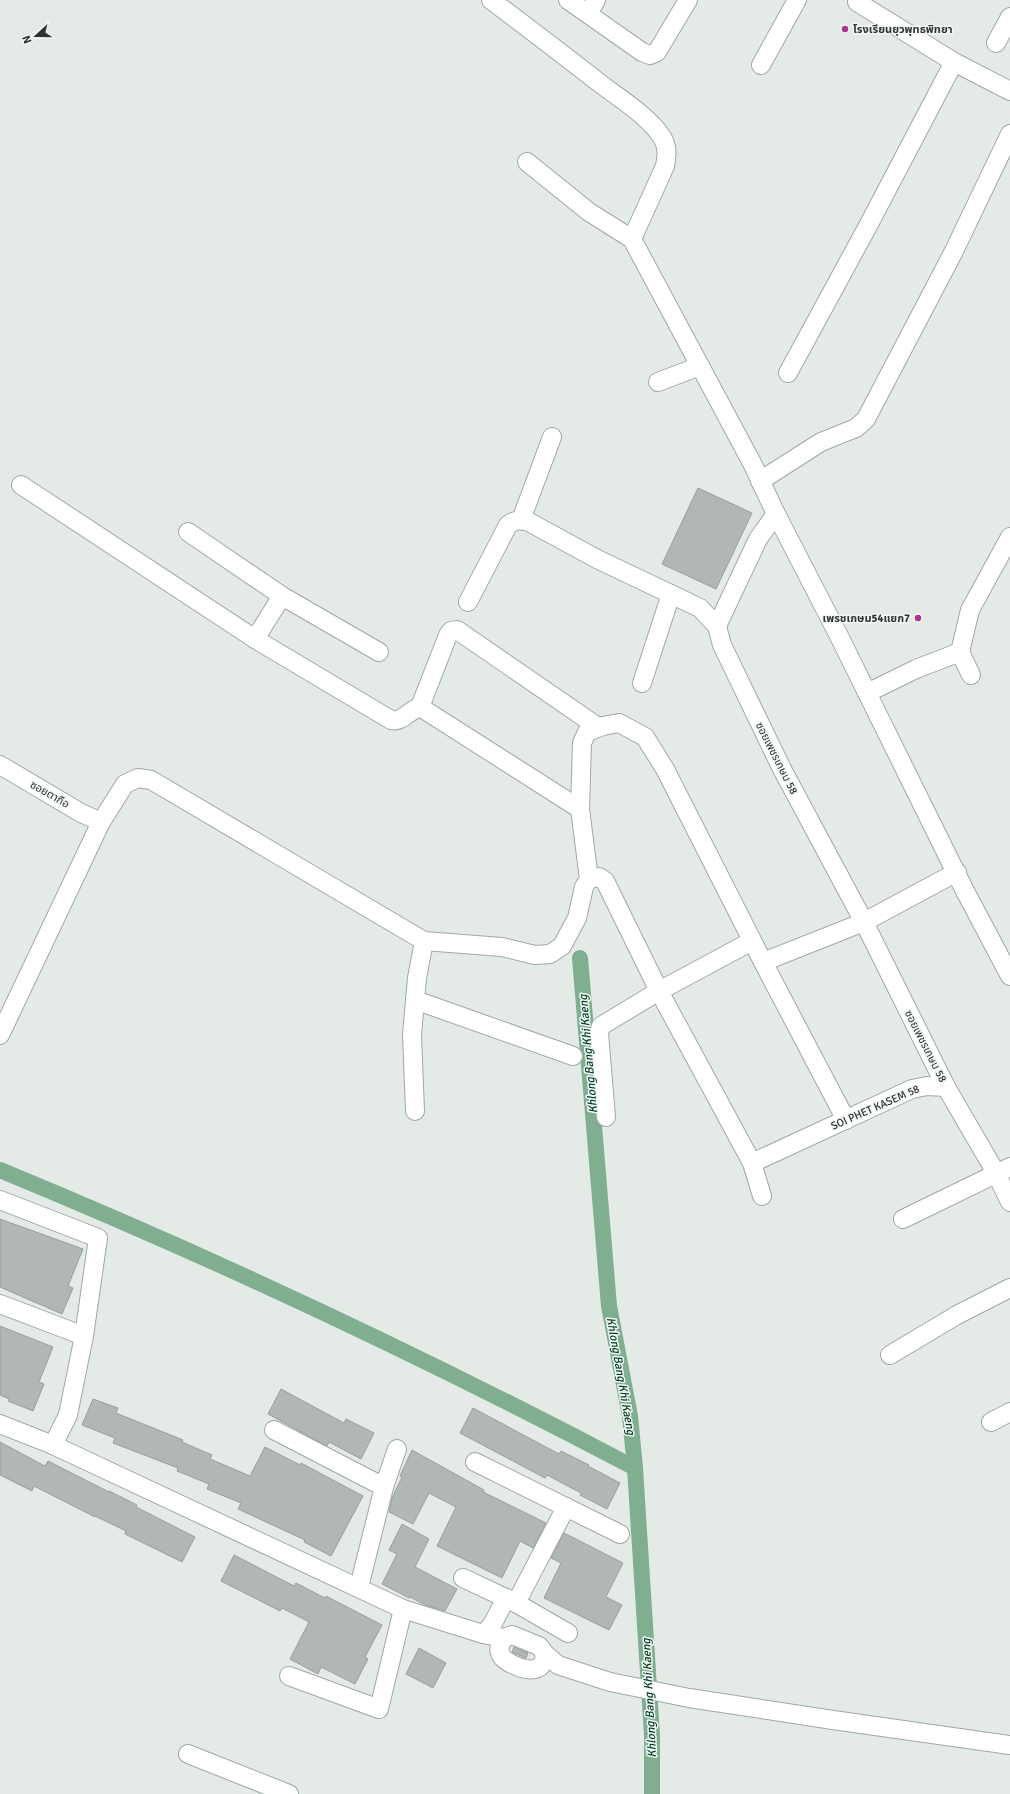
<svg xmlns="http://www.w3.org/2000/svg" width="1010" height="1794" font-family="Signika,'Noto Sans Thai',sans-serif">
  <rect width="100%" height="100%" fill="#e4ebe6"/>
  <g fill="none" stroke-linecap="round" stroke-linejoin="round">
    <!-- canal -->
    <g stroke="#80ae91" stroke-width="16">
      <path d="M 580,958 L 609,1306 L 630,1416 L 635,1468 L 652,1735 L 652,1794"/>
      <path d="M 0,1170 C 216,1259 428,1359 635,1468"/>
    </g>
  </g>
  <!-- building -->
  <g fill="#b1b7b3" stroke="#999f9b">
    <path d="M 698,488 L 752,513 L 716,589 L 662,564 Z"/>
    <path d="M 0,1219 L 83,1249 L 68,1286 L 73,1288 L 62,1314 L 0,1287 Z"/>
    <path d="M 0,1326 L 53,1347 L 39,1382 L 44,1384 L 33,1411 L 8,1401 L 9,1399 L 0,1395 Z"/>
    <path d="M 281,1389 L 344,1423 L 346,1419 L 374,1433 L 361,1459 L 329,1442 L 327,1446 L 268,1414 Z"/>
    <path d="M 93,1399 L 118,1408 L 116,1413 L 183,1440 L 182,1442 L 212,1455 L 210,1459 L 250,1476 L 265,1447 L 300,1465 L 301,1463 L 363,1496 L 331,1556 L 304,1542 L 305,1540 L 238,1509 L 241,1503 L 207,1489 L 209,1484 L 177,1471 L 178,1468 L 113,1443 L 115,1438 L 82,1425 Z"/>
    <path d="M 473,1408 L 559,1454 L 561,1451 L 589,1465 L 588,1466 L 620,1483 L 607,1509 L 580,1495 L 581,1493 L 547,1475 L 545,1478 L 460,1433 Z"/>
    <path d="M 0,1442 L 45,1466 L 48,1461 L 109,1492 L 109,1491 L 137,1505 L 136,1507 L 195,1537 L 182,1562 L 125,1534 L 126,1531 L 95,1516 L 95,1517 L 34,1486 L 32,1491 L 0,1475 Z"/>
    <path d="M 412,1450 L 484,1490 L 483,1492 L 546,1523 L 533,1548 L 520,1541 L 502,1578 L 437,1546 L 456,1507 L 429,1493 L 413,1524 L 389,1512 L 392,1498 L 402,1477 L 400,1476 Z"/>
    <path d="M 402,1524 L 429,1539 L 415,1567 L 457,1589 L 445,1611 L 425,1605 L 410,1597 L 409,1598 L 382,1584 L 397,1554 L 389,1550 Z"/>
    <path d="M 564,1533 L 623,1563 L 606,1597 L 622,1605 L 609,1630 L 544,1598 L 561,1563 L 551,1558 Z"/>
    <path d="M 234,1555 L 294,1586 L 296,1583 L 325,1598 L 326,1596 L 382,1625 L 365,1657 L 368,1659 L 355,1684 L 321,1667 L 318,1674 L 290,1659 L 309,1622 L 282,1608 L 280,1611 L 221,1581 Z"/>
    <path d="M 514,1647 L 528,1653 L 526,1658 L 512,1652 Z"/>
    <path d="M 419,1648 L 446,1663 L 433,1688 L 406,1674 Z"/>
  </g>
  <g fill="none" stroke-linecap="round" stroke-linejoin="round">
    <!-- minor casing -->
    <g stroke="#a1a7a3" stroke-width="20">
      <g id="minor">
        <path d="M 491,0 C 528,28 565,56 602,85 C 622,100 648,116 662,137 C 668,147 667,156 665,166 L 632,239"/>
        <path d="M 568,0 L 642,52 L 650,55 L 657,52 L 688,0"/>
        <path d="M 857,2 L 954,62 L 1010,91"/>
        <path d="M 588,14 L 596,0"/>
        <path d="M 996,43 L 1010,17"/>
        <path d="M 761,65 L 797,0"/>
        <path d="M 527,162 L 589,212 L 632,239 L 752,463 L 776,514 L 839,636 L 964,889 L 1010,976"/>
        <path d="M 788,373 L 869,224 L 954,62"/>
        <path d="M 658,382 L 700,366"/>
        <path d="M 760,481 L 821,442 L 856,428 L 866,419 L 954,251 L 1010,134"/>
        <path d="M 21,485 L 255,639 L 391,720 C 402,723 409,710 420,707 L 580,809"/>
        <path d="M 521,520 L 552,437"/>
        <path d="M 188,532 L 282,596 L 255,639"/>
        <path d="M 282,596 L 379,652"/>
        <path d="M 468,602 L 508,525 C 516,519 521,520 529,522 L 597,559 L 700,608 L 717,626 L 722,645 L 782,769 L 864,922 L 946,1087 L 996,1173 L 1010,1202"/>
        <path d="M 717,626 L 758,539 L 776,514"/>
        <path d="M 960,652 L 971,675"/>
        <path d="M 642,683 L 671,594"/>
        <path d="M 867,693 L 916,669 L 960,652 L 970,610 L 1010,537"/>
        <path d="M 420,707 L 448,635 L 451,631 L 457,630 L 598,727"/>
        <path d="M 0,765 L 81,813 L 101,822"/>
        <path d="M 589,879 L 580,809 L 582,743 L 587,732 L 603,726 L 619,723 L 645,737 L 665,769 L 763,962 L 846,1120"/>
        <path d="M 763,962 L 864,922 L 957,872"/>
        <path d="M 415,1000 L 573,1056"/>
        <path d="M 0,1035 L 101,822 L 125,784 L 138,778 L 151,780 L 424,941 L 502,947 L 535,955 L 550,954 L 562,946 L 577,918 L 584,887 L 589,879 L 599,877 L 605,881 L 659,991 L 752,1163 L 762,1196"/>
        <path d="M 415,1111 L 412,1035 L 417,978 L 424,941"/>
        <path d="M 606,1117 L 599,1033 L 601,1026 L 659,991 L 752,941"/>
        <path d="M 752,1163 L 912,1089 L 927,1086 L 946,1087"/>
        <path d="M 0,1200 L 98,1238 L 84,1336 L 68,1415 L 53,1445"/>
        <path d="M 903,1219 L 1010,1167"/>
        <path d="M 0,1304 L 84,1336"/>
        <path d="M 890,1355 L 957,1315 L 1010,1288"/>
        <path d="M 991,1422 L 1010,1412"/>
        <path d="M 0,1424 L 53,1445 L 403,1609 L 483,1634 L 504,1638"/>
        <path d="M 274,1430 L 384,1487"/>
        <path d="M 475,1462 L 620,1534"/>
        <path d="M 566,1507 L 516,1603 L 568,1633"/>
        <path d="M 463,1578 L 516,1603"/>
        <path d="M 359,1587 L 384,1487 L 397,1449"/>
        <path d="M 483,1634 L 492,1625 L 506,1598"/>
        <path d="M 512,1635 L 539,1646 C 543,1650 546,1655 544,1660 C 539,1678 513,1666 504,1659 C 494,1650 502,1637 512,1635 Z"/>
        <path d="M 544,1653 L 558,1665 L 610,1682 L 689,1698 L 833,1720 L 1010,1745"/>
        <path d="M 289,1676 L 379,1709 L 403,1609"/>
        <path d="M 188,1754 L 289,1794"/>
      </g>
    </g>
    <!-- minor -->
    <use href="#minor" stroke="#fff" stroke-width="18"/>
  </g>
  <!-- markers -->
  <g fill="#a83691" stroke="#f1f8f4" stroke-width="1.5">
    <circle cx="845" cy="29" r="4"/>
    <circle cx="918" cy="618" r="4"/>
  </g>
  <g text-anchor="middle" stroke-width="3" stroke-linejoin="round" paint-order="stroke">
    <!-- poi labels -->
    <g font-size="11" font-weight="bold" fill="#303331" stroke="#f1f8f4" text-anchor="start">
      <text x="853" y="33">โรงเรียนยุวพุทธพิทยา</text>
      <text x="910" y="622" text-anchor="end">เพรชเกษม54แยก7</text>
    </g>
    <!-- street labels -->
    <g font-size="11" fill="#303331" stroke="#f1f8f4">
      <text transform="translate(777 758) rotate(63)" y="4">ซอยเพชรเกษม 58</text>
      <text transform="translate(50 794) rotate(30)" y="4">ซอยตากือ</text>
      <text transform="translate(926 1046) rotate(63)" y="4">ซอยเพชรเกษม 58</text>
      <text transform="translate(875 1107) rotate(-24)" y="4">SOI PHET KASEM 58</text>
    </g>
    <!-- water labels -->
    <g font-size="12" font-style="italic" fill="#003b20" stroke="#f1f8f4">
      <text transform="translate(588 1054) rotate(-95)" y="4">Khlong Bang Khi Kaeng</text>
      <text transform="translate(621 1376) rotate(80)" y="4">Khlong Bang Khi Kaeng</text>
      <text transform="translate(649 1698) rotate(-93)" y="4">Khlong Bang Khi Kaeng</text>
    </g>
  </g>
  <!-- north arrow -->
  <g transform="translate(36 36) rotate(249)" stroke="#f1f8f4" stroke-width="3" paint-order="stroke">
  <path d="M0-3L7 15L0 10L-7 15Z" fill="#303331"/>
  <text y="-6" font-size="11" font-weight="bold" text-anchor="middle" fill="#303331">N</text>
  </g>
</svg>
